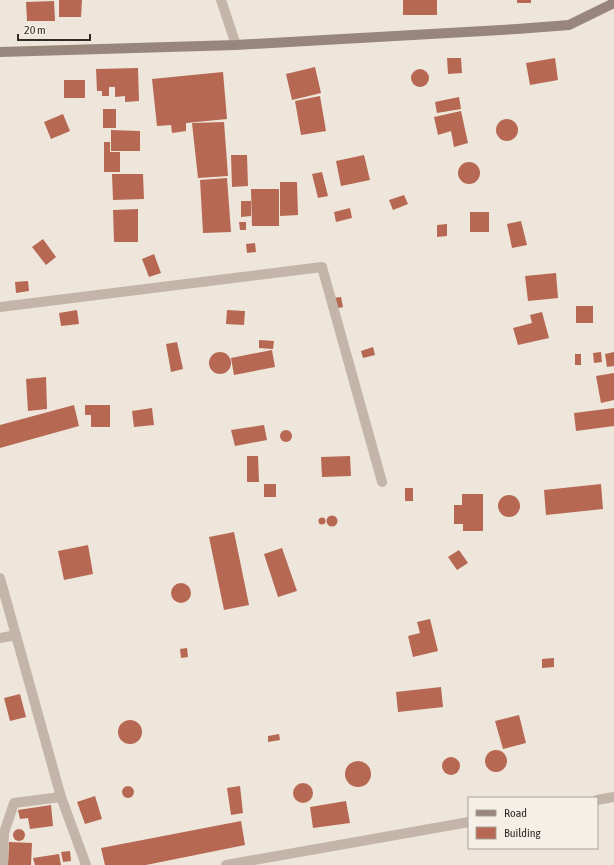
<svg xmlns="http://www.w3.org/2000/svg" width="614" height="865" font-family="'Asap Condensed',sans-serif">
  <rect width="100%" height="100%" fill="#eee5db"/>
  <!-- building -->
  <g fill="#b66852">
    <path d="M 59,0 L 82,0 L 81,17 L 59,17 Z"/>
    <rect x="403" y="0" width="34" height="15"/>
    <rect x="517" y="0" width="14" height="3"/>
    <path d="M 54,1 L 55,21 L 27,21 L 26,2 Z"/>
    <path d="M 447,58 L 461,58 L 462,73 L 448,74 Z"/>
    <path d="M 555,58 L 558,80 L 530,85 L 526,63 Z"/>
    <path d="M 315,67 L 321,93 L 292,100 L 286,74 Z"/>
    <path d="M 138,68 L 139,101 L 125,102 L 125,96 L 115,97 L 115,87 L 109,87 L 109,96 L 102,96 L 102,91 L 97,91 L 96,69 Z"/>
    <circle cx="420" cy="78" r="9"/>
    <path d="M 223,72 L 227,119 L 186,123 L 186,131 L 172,133 L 171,125 L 157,126 L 152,79 Z"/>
    <rect x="64" y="80" width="21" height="18"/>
    <path d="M 320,96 L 326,131 L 301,135 L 295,101 Z"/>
    <path d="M 459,97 L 461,109 L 437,113 L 435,102 Z"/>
    <rect x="103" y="109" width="13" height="19"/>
    <path d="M 461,111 L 468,143 L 454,147 L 451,131 L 438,135 L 434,117 Z"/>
    <path d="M 63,114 L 70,131 L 51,139 L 44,122 Z"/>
    <circle cx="507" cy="130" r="11"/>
    <path d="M 224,122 L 228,176 L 198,178 L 192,123 Z"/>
    <path d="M 111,130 L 140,131 L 140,151 L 111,151 Z"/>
    <path d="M 104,142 L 110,142 L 110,152 L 120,152 L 120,172 L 104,172 Z"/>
    <path d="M 231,155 L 247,155 L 248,186 L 232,187 Z"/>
    <path d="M 364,155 L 370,180 L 341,186 L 336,161 Z"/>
    <circle cx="469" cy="173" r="11"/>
    <path d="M 322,172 L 328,196 L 318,198 L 312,174 Z"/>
    <path d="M 112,174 L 143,174 L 144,199 L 113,200 Z"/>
    <path d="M 227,178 L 231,232 L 203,233 L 200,180 Z"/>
    <path d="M 280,182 L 297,182 L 298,215 L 280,216 Z"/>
    <path d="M 251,189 L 279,189 L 279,226 L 252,226 Z"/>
    <path d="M 404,195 L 408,204 L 393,210 L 389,200 Z"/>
    <path d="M 241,201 L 251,201 L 251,216 L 241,217 Z"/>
    <path d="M 350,208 L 352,218 L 336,222 L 334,212 Z"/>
    <path d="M 138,209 L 138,242 L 114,242 L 113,210 Z"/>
    <rect x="470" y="212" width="19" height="20"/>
    <path d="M 521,221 L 527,245 L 512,248 L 507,224 Z"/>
    <path d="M 239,222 L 246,222 L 246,230 L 240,230 Z"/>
    <path d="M 447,224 L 447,236 L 437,237 L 437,225 Z"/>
    <path d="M 43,239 L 56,257 L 46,265 L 32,247 Z"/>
    <path d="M 255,243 L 256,252 L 247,253 L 246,244 Z"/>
    <path d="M 154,254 L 161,273 L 149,277 L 142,259 Z"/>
    <path d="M 556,273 L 558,298 L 528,301 L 525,276 Z"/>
    <path d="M 28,281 L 29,291 L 16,293 L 15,282 Z"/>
    <path d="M 341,297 L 343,307 L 334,309 L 332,298 Z"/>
    <rect x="576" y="306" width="17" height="17"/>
    <path d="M 77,310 L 79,324 L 61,326 L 59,313 Z"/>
    <path d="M 227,310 L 245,311 L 244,325 L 226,324 Z"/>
    <path d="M 542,312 L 549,338 L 518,345 L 513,328 L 532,323 L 530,315 Z"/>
    <path d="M 259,340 L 274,341 L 273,349 L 259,348 Z"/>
    <path d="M 177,342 L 183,369 L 171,372 L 166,344 Z"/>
    <path d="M 373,347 L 375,355 L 363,358 L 361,351 Z"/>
    <path d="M 272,350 L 275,367 L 234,375 L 231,358 Z"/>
    <path d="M 601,352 L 602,362 L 594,363 L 593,353 Z"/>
    <path d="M 614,352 L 614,366 L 607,367 L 605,354 Z"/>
    <circle cx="220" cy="363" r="11"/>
    <rect x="575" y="354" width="6" height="11"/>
    <path d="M 614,373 L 614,400 L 601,403 L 596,376 Z"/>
    <path d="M 46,377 L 47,409 L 28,411 L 26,379 Z"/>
    <path d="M 74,405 L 79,426 L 0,448 L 0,425 Z"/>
    <path d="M 85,405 L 110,405 L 110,427 L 91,427 L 91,415 L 85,415 Z"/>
    <path d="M 152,408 L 154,425 L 134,427 L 132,411 Z"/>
    <path d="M 614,408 L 614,426 L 576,431 L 574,413 Z"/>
    <path d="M 264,425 L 267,440 L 235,446 L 231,430 Z"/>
    <circle cx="286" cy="436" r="6"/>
    <path d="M 247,456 L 258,456 L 259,482 L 247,482 Z"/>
    <path d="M 350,456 L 351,476 L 322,477 L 321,457 Z"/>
    <rect x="264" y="484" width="12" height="13"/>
    <path d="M 601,484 L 603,509 L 546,515 L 544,490 Z"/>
    <rect x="405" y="488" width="8" height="13"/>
    <path d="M 462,494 L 483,494 L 483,531 L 463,531 L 463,524 L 454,524 L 454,505 L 462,505 Z"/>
    <circle cx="509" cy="506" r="11"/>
    <circle cx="332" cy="521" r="5.5"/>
    <circle cx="322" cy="521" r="3.5"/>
    <path d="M 234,532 L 249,605 L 224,610 L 209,537 Z"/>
    <path d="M 88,545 L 93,574 L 64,580 L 58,551 Z"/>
    <path d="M 282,548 L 297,591 L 278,597 L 264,554 Z"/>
    <path d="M 459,550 L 468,563 L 457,570 L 448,557 Z"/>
    <circle cx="181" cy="593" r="10"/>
    <path d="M 430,619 L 438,651 L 413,657 L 408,636 L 420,633 L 417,622 Z"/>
    <path d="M 187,648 L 188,657 L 181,658 L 180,649 Z"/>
    <path d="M 554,658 L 554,667 L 542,668 L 542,659 Z"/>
    <path d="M 441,687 L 443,707 L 398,712 L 396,692 Z"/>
    <path d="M 20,694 L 26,717 L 10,721 L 4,698 Z"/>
    <path d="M 519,715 L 526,743 L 503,749 L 495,721 Z"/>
    <circle cx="130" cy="732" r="12"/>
    <path d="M 279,734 L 280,740 L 268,742 L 268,736 Z"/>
    <circle cx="496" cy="761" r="11"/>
    <circle cx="451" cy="766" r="9"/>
    <circle cx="358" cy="774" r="13"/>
    <circle cx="303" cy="793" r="10"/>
    <circle cx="128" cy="792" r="6"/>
    <path d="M 240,786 L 243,813 L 231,815 L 227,788 Z"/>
    <path d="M 95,796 L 102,819 L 85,824 L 77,802 Z"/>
    <path d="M 346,801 L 350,823 L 313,828 L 310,807 Z"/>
    <path d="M 51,805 L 53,826 L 30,829 L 28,818 L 20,819 L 18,810 Z"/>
    <path d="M 241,821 L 245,845 L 146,865 L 105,865 L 101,848 Z"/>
    <circle cx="19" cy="835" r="6"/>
    <path d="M 9,842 L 32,843 L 31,865 L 8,865 Z"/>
    <path d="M 70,851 L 71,861 L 63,862 L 61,852 Z"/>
    <path d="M 59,854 L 61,865 L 35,865 L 33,858 Z"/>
  </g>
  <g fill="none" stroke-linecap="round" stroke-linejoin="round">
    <!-- street -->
    <g stroke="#c4b5a9" stroke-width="10">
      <path d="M 221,0 L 236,45"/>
      <path d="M 0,307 L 322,267 L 382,482"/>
      <path d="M 0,578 L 61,797 L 86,865"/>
      <path d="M 0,638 L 16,635"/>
      <path d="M 597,800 L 614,797"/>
      <path d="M 3,865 L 4,833 L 14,803 L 61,797"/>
      <path d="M 226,865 L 469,822"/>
    </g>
    <!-- secondary -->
    <path stroke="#98857b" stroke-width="10" d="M 0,52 L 236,45 L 517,29 L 569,25 L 614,3"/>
  </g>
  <!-- legend -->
  <rect x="468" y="797" width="130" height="52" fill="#f6efe7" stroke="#a8a19b"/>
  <rect x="476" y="810" width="20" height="6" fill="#98857b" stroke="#a8a19b"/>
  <text x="504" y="817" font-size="12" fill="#332b28">Road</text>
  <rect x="476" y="827" width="20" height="12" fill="#b66852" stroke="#a8a19b"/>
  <text x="504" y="837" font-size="12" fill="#332b28">Building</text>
  <!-- scale -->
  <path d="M18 34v6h72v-6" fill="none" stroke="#332b28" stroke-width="2"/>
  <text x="24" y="34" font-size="12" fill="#332b28" stroke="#f6efe7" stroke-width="3" paint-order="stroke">20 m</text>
</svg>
